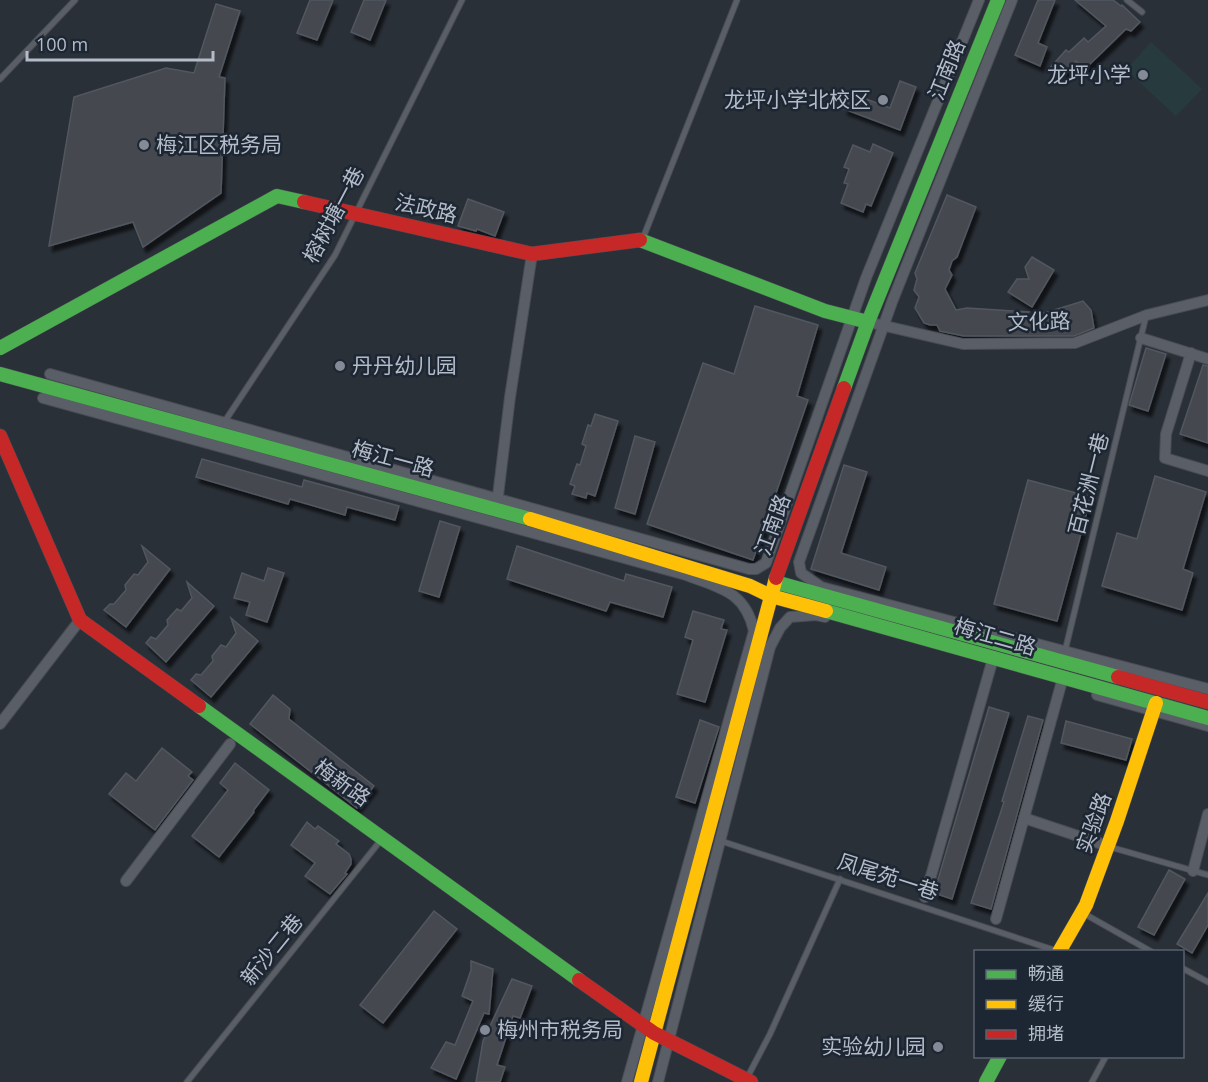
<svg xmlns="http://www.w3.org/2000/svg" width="1208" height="1082" font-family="'Open Sans','Noto Sans SC',sans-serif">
  <defs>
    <filter id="shadow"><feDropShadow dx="3.5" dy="5.5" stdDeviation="1.5" flood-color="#0009"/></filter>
  </defs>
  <rect width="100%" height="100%" fill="#2a3038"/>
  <!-- grass -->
  <path fill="#273a3e" d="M 1151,42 L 1202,89 L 1176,116 L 1126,70 Z"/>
  <!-- building -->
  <g fill="#444950" stroke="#52575f" stroke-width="1.5" filter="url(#shadow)">
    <path d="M 310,0 L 333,0 L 317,40 L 297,33 Z"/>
    <path d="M 364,0 L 386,0 L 370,40 L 351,32 Z"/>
    <path d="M 1038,0 L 1055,0 L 1038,43 L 1047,47 L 1040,66 L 1015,55 Z"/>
    <path d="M 1075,0 L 1113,0 L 1121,6 L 1122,5 L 1140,22 L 1131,31 L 1126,29 L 1084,70 L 1076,61 L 1060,79 L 1049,69 L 1066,50 L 1069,52 L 1084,38 L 1088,42 L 1106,26 Z"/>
    <path d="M 216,4 L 240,11 L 219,77 L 225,78 L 221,193 L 143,247 L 133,222 L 49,246 L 74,97 L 166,68 L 194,73 Z"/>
    <path d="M 900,81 L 916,87 L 900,130 L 844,109 L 850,93 L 890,108 Z"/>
    <path d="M 873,144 L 893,153 L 871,206 L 866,204 L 863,212 L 841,203 L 848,184 L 844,183 L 849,169 L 844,167 L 853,145 L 870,152 Z"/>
    <path d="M 947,195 L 976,207 L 957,257 L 952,261 L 949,270 L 952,275 L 945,289 L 956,310 L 967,308 L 1029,312 L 1025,319 L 1083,301 L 1091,310 L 1094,328 L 1074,336 L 964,336 L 940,331 L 937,325 L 930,325 L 924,323 L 915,308 L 919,297 L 914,290 L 917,279 L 915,273 Z"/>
    <path d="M 468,199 L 504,212 L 495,236 L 477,229 L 476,231 L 458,226 Z"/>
    <path d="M 1032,257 L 1054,270 L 1032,307 L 1008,292 L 1017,279 L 1029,279 L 1025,267 Z"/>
    <path d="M 755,306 L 818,325 L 797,396 L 808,400 L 753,560 L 647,524 L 703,363 L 734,374 Z"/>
    <path d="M 1146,348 L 1166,354 L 1148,411 L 1129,405 Z"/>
    <path d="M 1203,365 L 1208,366 L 1208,443 L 1180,434 Z"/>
    <path d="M 595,414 L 618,421 L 595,496 L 587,493 L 586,498 L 572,494 L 575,486 L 570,484 L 577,464 L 580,465 L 586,446 L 582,444 L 588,425 L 591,426 Z"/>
    <path d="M 635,436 L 655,442 L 635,514 L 615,508 Z"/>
    <path d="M 202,459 L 302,487 L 304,480 L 399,506 L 395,520 L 347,507 L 345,515 L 290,499 L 288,504 L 196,477 Z"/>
    <path d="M 844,465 L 867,472 L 841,553 L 886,567 L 879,590 L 811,569 Z"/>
    <path d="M 1155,476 L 1206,492 L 1183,569 L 1193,573 L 1182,610 L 1102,586 L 1117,533 L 1137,539 Z"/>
    <path d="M 1028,480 L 1091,497 L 1057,621 L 994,604 Z"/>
    <path d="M 440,521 L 460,527 L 439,597 L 419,591 Z"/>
    <path d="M 142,546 L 170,569 L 126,627 L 104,610 L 110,604 L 114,604 L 126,590 L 125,585 L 134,574 L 138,575 L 148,562 Z"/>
    <path d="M 517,546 L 624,581 L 626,574 L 672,587 L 663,617 L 610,602 L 606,611 L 507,579 Z"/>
    <path d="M 268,568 L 284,573 L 267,622 L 246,615 L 250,602 L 234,598 L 242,573 L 264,581 Z"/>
    <path d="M 187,582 L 214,606 L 166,662 L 146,643 L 151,637 L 156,639 L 168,625 L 167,620 L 177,609 L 181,611 L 192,598 Z"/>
    <path d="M 693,611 L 724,620 L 721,629 L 727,630 L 705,702 L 677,694 L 693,640 L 685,637 Z"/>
    <path d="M 231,618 L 258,641 L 211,697 L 191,680 L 196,674 L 201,675 L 213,661 L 212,656 L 221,645 L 226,647 L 236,633 Z"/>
    <path d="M 273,695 L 290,709 L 289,719 L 374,786 L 357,808 L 250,724 Z"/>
    <path d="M 989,707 L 1009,713 L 952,899 L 934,893 Z"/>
    <path d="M 1028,716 L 1043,720 L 991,909 L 971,903 L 1004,802 L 1002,801 Z"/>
    <path d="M 700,720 L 719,727 L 695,803 L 676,797 Z"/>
    <path d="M 1066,721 L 1132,739 L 1126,760 L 1061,743 Z"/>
    <path d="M 162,748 L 192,772 L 188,776 L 193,780 L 155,830 L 109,794 L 126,773 L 136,781 Z"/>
    <path d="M 235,763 L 269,790 L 253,811 L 254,812 L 219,857 L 192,836 L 228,790 L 220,783 Z"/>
    <path d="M 307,822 L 315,829 L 318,826 L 339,841 L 336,844 L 349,854 L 351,859 L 351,864 L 345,873 L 347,874 L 330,894 L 305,876 L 315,863 L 291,845 Z"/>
    <path d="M 1169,870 L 1185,879 L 1154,935 L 1138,927 Z"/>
    <path d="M 1208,893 L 1208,925 L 1192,953 L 1177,944 Z"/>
    <path d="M 434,911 L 457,929 L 383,1023 L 360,1005 Z"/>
    <path d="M 471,961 L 493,969 L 489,1014 L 484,1013 L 456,1079 L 431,1068 L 446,1042 L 455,1045 L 473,1001 L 462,996 L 471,970 Z"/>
    <path d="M 512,979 L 532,986 L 520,1018 L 513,1016 L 497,1065 L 505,1067 L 500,1082 L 476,1082 L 483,1041 Z"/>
  </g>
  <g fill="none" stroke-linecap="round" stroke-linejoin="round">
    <!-- lane casing -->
    <g stroke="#484c53" stroke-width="7">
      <g id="lane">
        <path d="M 1127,0 L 1142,12"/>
        <path d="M 0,79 L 75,0"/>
        <path d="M 643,238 L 737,0"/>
        <path d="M 223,424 L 335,255 L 462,0"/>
        <path d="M 1065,651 L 1146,316"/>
        <path d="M 718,840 L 1057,951"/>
        <path d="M 1110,847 L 1208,875"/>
        <path d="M 1083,913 L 1152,952"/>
        <path d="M 1182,968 L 1208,982"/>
        <path d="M 747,1078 L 770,1034 L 840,879"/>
        <path d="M 187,1082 L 381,840"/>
        <path d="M 1092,1082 L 1106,1056"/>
      </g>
    </g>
    <!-- street casing -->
    <g stroke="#484c53" stroke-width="12">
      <g id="street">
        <path d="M 1012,0 L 892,302 L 799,562 L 801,573 L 821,587 L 1208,689"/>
        <path d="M 868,322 L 963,344 L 1075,343 L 1147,315 L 1208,300"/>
        <path d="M 1141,338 L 1208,359"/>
        <path d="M 1191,353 L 1166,434 L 1165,458 L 1208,471"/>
        <path d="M 50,374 L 749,569 L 756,569 L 766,563 L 866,278 L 979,0"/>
        <path d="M 43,398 L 686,575 C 720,588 745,591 754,631 L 627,1082"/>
        <path d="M 497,504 L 510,397 L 532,254"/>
        <path d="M 1097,695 L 1208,726"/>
        <path d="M 0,724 L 80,620"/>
        <path d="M 1024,818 L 1108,846"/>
        <path d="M 1193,871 L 1208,814"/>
        <path d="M 126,881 L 230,744"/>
        <path d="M 925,897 L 992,662"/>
        <path d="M 996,919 L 1062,681"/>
        <path d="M 658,1082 L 770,647 L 780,628 L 790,617 L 816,615 L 825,617"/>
      </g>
    </g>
    <!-- fast casing -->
    <g stroke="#484c53" stroke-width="15">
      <g id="fast">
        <path d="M 640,240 L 825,311 L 868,322"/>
        <path d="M 0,348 L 277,196 L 304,202"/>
        <path d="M 0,374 L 530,519"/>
        <path d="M 844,388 L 868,322 L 998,0"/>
        <path d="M 775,582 L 1118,677"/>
        <path d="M 826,611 L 1208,718"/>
        <path d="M 199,706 L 579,980"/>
        <path d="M 986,1082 L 1000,1056"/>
      </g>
    </g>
    <!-- slow casing -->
    <g stroke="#484c53" stroke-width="15">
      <g id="slow">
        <path d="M 530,519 L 750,586 L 771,596 L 826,611"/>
        <path d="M 1059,952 L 1086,905 L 1117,821 L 1156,703"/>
        <path d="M 641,1082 L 776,578"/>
      </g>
    </g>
    <!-- jam casing -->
    <g stroke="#484c53" stroke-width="15">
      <g id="jam">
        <path d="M 304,202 L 532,254 L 640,240"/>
        <path d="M 0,436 L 80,620 L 199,706"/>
        <path d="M 776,578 L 844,388"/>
        <path d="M 1118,677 L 1208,702"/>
        <path d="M 579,980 L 654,1033 L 751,1082"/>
      </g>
    </g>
    <!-- lane -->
    <use href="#lane" stroke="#5a5e66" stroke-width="5"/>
    <!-- street -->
    <use href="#street" stroke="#5a5e66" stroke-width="10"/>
    <!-- fast -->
    <use href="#fast" stroke="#4caf50" stroke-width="14"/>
    <!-- slow -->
    <use href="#slow" stroke="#ffc107" stroke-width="14"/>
    <!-- jam -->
    <use href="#jam" stroke="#c62828" stroke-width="14"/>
  </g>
  <!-- markers -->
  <g fill="#848b96" stroke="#1d2633" stroke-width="2">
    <circle cx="1143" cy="75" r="6"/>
    <circle cx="883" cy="100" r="6"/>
    <circle cx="144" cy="145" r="6"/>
    <circle cx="340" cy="366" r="6"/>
    <circle cx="485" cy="1030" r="6"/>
    <circle cx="938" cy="1047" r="6"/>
  </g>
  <g text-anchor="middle" stroke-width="5" stroke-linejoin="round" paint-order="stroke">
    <!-- street labels -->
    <g font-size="21" fill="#b4bcc9" stroke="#1d2633">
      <text transform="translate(947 70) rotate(-68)" y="7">江南路</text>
      <text transform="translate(426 209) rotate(13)" y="7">法政路</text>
      <text transform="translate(334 215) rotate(-62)" y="7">榕树塘一巷</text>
      <text transform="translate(1039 322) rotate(-2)" y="7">文化路</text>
      <text transform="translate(393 459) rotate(15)" y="7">梅江一路</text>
      <text transform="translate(1089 484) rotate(-76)" y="7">百花洲一巷</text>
      <text transform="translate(773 525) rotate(-70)" y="7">江南路</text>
      <text transform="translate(995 637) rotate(16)" y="7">梅江二路</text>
      <text transform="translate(342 783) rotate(36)" y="7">梅新路</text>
      <text transform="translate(1094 823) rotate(-70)" y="7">实验路</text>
      <text transform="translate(888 877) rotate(18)" y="7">凤尾苑一巷</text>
      <text transform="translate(272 950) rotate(-51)" y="7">新沙二巷</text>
    </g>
    <!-- poi labels -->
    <g font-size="21" fill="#b4bcc9" stroke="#1d2633" text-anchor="end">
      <text x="1131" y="82">龙坪小学</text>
      <text x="871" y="107">龙坪小学北校区</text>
      <text x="156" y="152" text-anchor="start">梅江区税务局</text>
      <text x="352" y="373" text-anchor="start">丹丹幼儿园</text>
      <text x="497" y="1037" text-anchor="start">梅州市税务局</text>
      <text x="926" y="1054">实验幼儿园</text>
    </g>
  </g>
  <!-- legend -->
  <rect x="974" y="950" width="210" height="108" fill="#1d2633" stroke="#59626f" stroke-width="1.5"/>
  <rect x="986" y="970" width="30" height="9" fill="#4caf50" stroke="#59626f" stroke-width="1.5"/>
  <text x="1028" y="980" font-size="18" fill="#b4bcc9">畅通</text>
  <rect x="986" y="1000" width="30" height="9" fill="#ffc107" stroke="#59626f" stroke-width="1.5"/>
  <text x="1028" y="1010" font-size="18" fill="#b4bcc9">缓行</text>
  <rect x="986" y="1030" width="30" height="9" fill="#c62828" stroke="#59626f" stroke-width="1.5"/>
  <text x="1028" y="1040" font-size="18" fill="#b4bcc9">拥堵</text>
  <!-- scale -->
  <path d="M27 51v9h186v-9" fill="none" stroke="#b4bcc9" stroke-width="3"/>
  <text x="36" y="51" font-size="18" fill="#b4bcc9" stroke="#1d2633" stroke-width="4.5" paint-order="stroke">100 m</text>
</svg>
